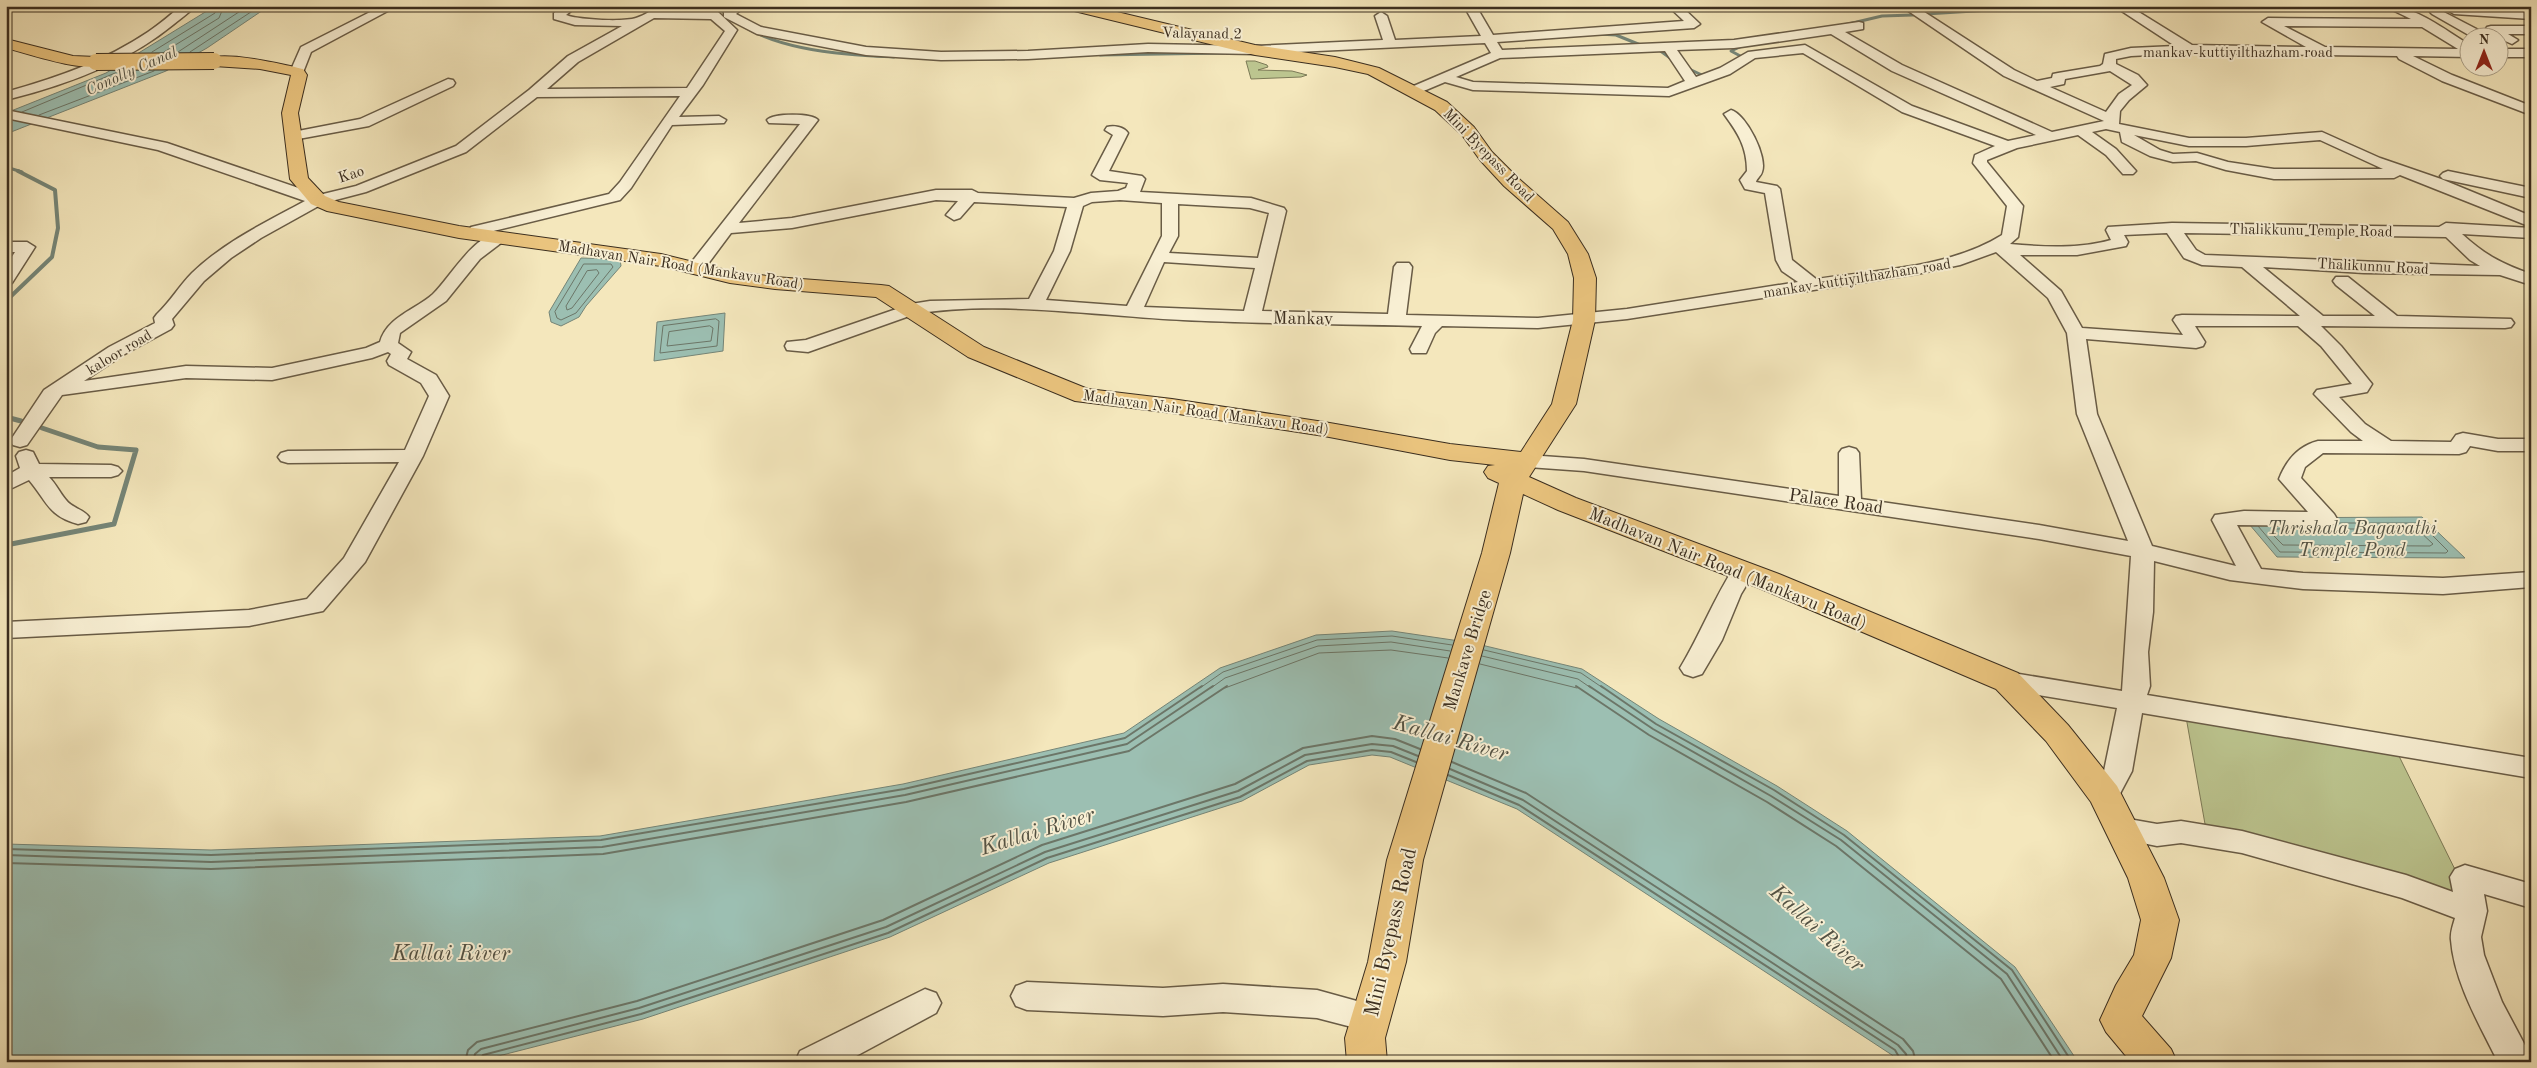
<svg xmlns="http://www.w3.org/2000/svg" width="2537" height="1068" font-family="'Old Standard TT',serif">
  <rect width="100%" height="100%" fill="#f4e7bc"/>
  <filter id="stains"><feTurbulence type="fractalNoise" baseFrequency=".004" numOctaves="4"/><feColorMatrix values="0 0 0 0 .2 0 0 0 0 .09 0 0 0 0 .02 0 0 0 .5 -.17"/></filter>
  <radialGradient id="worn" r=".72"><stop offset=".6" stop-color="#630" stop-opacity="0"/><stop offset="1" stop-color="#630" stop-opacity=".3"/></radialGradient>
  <!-- green -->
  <g fill="#bcc58f" stroke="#7c7a57">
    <path d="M 1246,61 L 1255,61 L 1267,65 L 1268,67 L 1258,70 L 1292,71 L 1307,75 L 1301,77 L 1251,79 Z"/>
    <path d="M 2186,717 L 2397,752 L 2473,906 L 2205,824 Z"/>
  </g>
  <!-- water -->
  <g fill="#9cbfb2" stroke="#758577">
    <path d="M 215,6 L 269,6 L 207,48 L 166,71 L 6,134 L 6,113 L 106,73 Z"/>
    <path d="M 581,258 L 620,259 L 621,266 L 586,306 L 579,317 L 561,326 L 551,322 L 549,312 Z"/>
    <path d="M 725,313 L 723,351 L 654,361 L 657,322 Z"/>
    <path d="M 2422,517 L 2465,558 L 2277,557 L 2244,518 Z"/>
    <path d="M 1392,631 L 1473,643 L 1582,669 L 1659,719 L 1777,786 L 1847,831 L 2015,967 L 2078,1062 L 1898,1062 L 1892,1055 L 1517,809 L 1390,757 L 1372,755 L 1309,765 L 1242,801 L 1049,863 L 890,937 L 643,1019 L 475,1062 L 6,1062 L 6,844 L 211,850 L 600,836 L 903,784 L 1124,733 L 1220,668 L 1316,635 Z"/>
  </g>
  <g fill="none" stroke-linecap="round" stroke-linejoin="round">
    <!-- shore-far1 -->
    <g stroke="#6c7668" stroke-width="1">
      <path d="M 152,52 L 215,13 L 217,6"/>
      <path d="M 164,52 L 219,18 L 224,6"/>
      <path d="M 178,52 L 248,6"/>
      <path d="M 190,52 L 260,6"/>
      <path d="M 22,112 L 120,71"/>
      <path d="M 39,115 L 154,71"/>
      <path d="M 584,264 L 611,264 L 613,267 L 576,313 L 561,320 L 557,318 L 555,312 Z"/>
      <path d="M 597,270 L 599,273 L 572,308 L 567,310 L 566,306 L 587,271 Z"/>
      <path d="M 716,319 L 719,321 L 717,346 L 660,353 L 663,326 Z"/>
      <path d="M 710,326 L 713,328 L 711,341 L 667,346 L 669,332 Z"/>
      <path d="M 2258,526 L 2280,552 L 2446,553 L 2448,551 L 2420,523 L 2336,523"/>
      <path d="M 2274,529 L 2417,529 L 2433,544 L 2430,546 L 2283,545 L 2271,533 Z"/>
      <path d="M 1484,650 L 1581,673 L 1603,688"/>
      <path d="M 1482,656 L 1578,679 L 1591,688"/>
      <path d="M 1480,664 L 1577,688"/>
      <path d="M 1200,688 L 1223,672 L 1317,640 L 1392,636 L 1452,645"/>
      <path d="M 1211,688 L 1225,678 L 1318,646 L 1391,642 L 1450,651"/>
      <path d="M 1225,688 L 1319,653 L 1391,650 L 1448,658"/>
    </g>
    <!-- shore -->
    <g stroke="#6c7668" stroke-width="2">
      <path d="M 1576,686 L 1649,735 L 1767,802 L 1836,846 L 2001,979 L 2055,1062"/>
      <path d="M 1589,686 L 1653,729 L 1771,796 L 1841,840 L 2007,974 L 2064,1062"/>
      <path d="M 1601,686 L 1656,724 L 1774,790 L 1844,835 L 2012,970 L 2072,1062"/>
      <path d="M 1452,762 L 1526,793 L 1903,1039 L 1913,1051 L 1916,1062"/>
      <path d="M 1450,769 L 1523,800 L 1898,1045 L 1906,1054 L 1908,1062"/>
      <path d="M 1448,775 L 1519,805 L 1895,1050 L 1902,1062"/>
      <path d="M 6,849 L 211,855 L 601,840 L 904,789 L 1125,738 L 1202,686"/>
      <path d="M 6,855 L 211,862 L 602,847 L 905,795 L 1127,744 L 1213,686"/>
      <path d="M 6,863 L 211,869 L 603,854 L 906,802 L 1129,751 L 1227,686"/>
      <path d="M 465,1062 L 468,1050 L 477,1042 L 637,1001 L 883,920 L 1042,845 L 1235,784 L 1303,748 L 1372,736 L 1395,739 L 1420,749"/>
      <path d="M 473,1062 L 475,1054 L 481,1049 L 639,1008 L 886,927 L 1045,852 L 1238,791 L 1305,755 L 1372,744 L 1393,746 L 1418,756"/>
      <path d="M 479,1062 L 483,1055 L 641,1014 L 888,933 L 1047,858 L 1240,797 L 1307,761 L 1372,750 L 1391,752 L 1416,762"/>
    </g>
    <!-- stream-far2 -->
    <g stroke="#758577" stroke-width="3">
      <path d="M 730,6 L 722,11 C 766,51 837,54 894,57"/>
      <path d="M 1926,14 L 2055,6"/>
      <path d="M 1844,25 L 1882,16 L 1913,15"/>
      <path d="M 1599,34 L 1616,35 L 1643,46"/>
      <path d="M 1742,46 L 1731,51 L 1744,58 L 1742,61"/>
      <path d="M 1655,47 L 1677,63"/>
      <path d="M 1100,55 L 1224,53"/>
      <path d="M 958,59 L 1004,59"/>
      <path d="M 1687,68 L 1704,76"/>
      <path d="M 6,167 L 22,172"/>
    </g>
    <!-- stream-far1 -->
    <path stroke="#758577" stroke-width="4" d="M 6,301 L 52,257 L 58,228 L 55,190 L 18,171"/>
    <!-- stream -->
    <g stroke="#758577" stroke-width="5">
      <path d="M 6,417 L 21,421"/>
      <path d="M 6,545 L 114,524 L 136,450 L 98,447 L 42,428"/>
    </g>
    <!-- minor casing -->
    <g stroke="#695c46" stroke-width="3">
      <g id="minor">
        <path d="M 181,6 L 195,6 C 189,13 181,18 174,24 C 127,63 66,85 6,100 L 6,92 C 56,78 105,61 148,32 C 160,24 170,15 181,6 Z"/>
        <path d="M 382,6 L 397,6 L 311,52 L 302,75 L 292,75 L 290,72 L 301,47 Z"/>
        <path d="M 563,6 L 577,6 L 566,15 C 579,20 624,22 636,18 C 652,13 651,6 672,6 L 666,11 L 718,12 L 737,30 L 703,85 L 679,117 L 719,116 L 726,120 L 724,123 L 672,125 L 631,188 L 620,200 L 477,235 L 471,233 L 469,230 L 471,227 L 609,194 L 620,182 L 680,96 L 537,97 L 466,152 L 366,192 L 324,203 L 261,238 L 231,258 L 204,281 L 172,319 L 174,325 L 171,329 L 123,355 L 84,381 L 186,366 L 272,368 L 366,348 L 380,342 C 387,317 415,310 433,294 C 450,278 478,227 505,234 L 507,237 L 505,240 L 480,259 L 446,301 L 400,333 L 398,343 L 411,352 L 407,359 L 436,375 L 449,396 L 423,456 L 365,562 L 323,611 L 249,626 L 6,638 L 6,622 L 249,610 L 307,599 L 344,558 L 399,462 L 288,463 L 281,461 L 278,457 L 281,453 L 288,451 L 405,450 L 429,396 L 421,383 L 389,365 L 387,361 L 391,354 L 388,352 L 372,358 L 272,380 L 186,378 L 62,395 L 27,445 L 20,447 L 13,445 L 10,441 L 44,390 L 109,347 L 155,323 L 154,318 L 157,314 C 170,302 179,286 192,273 C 224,242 266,222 305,201 L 158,150 L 6,118 L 6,110 L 167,143 L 319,195 L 356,186 L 456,146 L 529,90 L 568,56 L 622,26 L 575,25 L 554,19 L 554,13 ZM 654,18 L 711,19 L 725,31 L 687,88 L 547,89 L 578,62 Z"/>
        <path d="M 731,6 L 745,6 L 736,14 L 761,27 L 866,47 L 941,52 L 1028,51 L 1148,44 L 1255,46 L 1383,40 L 1375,16 L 1381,12 L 1387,16 L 1395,40 L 1481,36 L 1464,6 L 1476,6 L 1493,35 L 1684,21 L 1668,6 L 1681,6 L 1700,24 L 1694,28 L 1497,42 L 1502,50 L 1734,40 L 1859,22 L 1863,23 L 1863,29 L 1845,32 L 1902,65 L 2052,132 L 2104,121 L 2004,76 L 1901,6 L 1915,6 L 2014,70 L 2037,81 L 2052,78 L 2053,74 L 2058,73 L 2100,66 L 2103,64 L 2105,54 L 2131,48 L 2175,46 L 2114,6 L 2129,6 L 2192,45 L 2306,47 L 2262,22 L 2268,18 L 2411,19 L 2384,6 C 2417,6 2443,29 2470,45 L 2470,57 L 2413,56 L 2452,75 L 2531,106 L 2531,115 L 2442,81 L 2399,59 L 2397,56 L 2189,53 L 2131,56 L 2116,59 L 2116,64 L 2138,75 L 2147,85 L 2129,100 L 2120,111 L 2119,124 L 2189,138 L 2246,138 L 2322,132 L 2380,158 L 2441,179 L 2531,216 L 2531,227 L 2400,175 L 2394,178 L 2274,179 L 2226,170 L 2196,161 L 2173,162 L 2150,156 L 2122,142 L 2120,132 L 2106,129 L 2092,132 L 2116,149 L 2136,171 L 2133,174 L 2123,174 L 2106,155 L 2078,135 L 2017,148 L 1987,160 L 1987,162 L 2023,206 L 2018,237 L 2010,244 C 2043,247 2079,249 2111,240 L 2106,230 L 2108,227 L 2172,223 L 2439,227 L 2446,223 L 2531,228 L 2531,238 L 2462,234 C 2485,255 2502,264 2531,274 L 2531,285 L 2500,275 L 2364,273 L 2263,267 L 2323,316 L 2375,316 L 2336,285 L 2333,281 L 2336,277 L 2348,277 L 2397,316 L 2511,319 L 2514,323 L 2511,327 L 2505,328 L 2321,326 L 2341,346 L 2372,384 L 2367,392 L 2339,397 L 2365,424 L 2391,441 L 2451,442 L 2456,435 L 2463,433 L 2498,439 L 2531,439 L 2531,451 L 2498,451 L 2470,446 L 2466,452 L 2459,454 L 2323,453 L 2305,467 L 2301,478 L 2334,514 L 2337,519 L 2334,524 L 2326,526 L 2237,525 L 2261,569 L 2303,573 L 2443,578 L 2531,572 L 2531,587 L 2443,594 L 2303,589 L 2230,580 L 2154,561 L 2153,612 L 2148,652 L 2150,686 L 2147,695 L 2531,758 L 2531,778 L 2142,713 L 2132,771 L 2115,803 L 2105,806 L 2095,803 L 2091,795 L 2104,771 L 2117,708 L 2007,690 L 1998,687 L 1994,681 L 1998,675 L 2007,672 L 2122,691 L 2131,556 L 2039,539 L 1584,471 L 1528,467 L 1521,465 L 1517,461 L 1521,457 L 1528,455 L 1584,459 L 1839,496 L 1839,453 L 1842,449 L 1849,447 L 1856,449 L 1859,453 L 1861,499 L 2039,525 L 2128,541 L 2077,414 L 2067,333 L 2048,298 L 1996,252 L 1960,265 L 1917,274 L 1627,319 L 1538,328 L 1442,326 L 1435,333 L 1426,353 L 1412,353 L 1410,349 L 1422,326 C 1342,324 1262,324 1183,320 C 1097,316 999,300 915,314 L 808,352 L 787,350 L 785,346 L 787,342 L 806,340 L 911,304 L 930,301 L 1029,299 L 1054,251 L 1067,207 L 974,202 L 960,218 L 954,220 L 946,215 L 958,201 L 936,200 L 792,228 L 731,233 L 702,272 L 690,272 L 687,268 L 800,124 L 769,123 L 767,120 C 773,113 812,113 818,120 L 739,223 L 792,218 L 936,190 L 972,190 L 978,193 L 1074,198 L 1091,193 L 1118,191 L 1126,188 L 1128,183 L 1100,180 L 1092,175 L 1113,135 L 1105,130 L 1107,127 C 1114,125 1124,127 1128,133 L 1109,171 L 1142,176 L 1145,179 L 1140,192 L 1251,198 L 1284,208 L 1286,211 L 1262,311 L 1388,314 L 1394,267 L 1397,263 L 1409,263 L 1412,267 L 1406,315 L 1538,318 L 1627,309 L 1798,282 L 1782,271 L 1776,260 L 1765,193 L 1745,189 L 1740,180 L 1747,171 C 1747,147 1738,133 1724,114 L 1731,110 C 1746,114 1768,157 1762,172 C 1761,176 1757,178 1756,182 L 1777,186 L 1780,189 L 1792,260 L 1816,279 C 1877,270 1949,268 2002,235 L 2007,206 L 1973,163 L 1975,155 L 1995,146 L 1902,112 L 1803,53 L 1755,58 L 1730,74 L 1669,96 L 1473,90 L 1445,82 L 1414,95 L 1409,94 L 1407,91 L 1409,88 L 1491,53 L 1485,43 L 1255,54 L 1148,52 L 1028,59 L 941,60 L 866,55 L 757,34 L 724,17 L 724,11 ZM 2284,26 L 2422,27 L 2458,49 L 2325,47 ZM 1831,34 L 1892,71 L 2036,135 L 2008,141 L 1912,106 L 1805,45 L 1748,52 L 1720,68 L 1696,77 L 1677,50 L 1734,48 ZM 1665,51 L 1685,81 L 1668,88 L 1473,82 L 1456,77 L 1500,58 ZM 2110,71 L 2132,85 L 2119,94 L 2106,112 L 2050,87 L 2064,84 L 2065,79 ZM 2134,135 L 2189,146 L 2246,146 L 2320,140 L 2383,169 L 2274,169 L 2228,162 L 2197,153 L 2173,154 L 2160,150 ZM 1120,200 L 1162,203 L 1162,236 L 1127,306 L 1046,300 L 1070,251 L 1083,206 L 1092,202 ZM 1178,204 L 1250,208 L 1269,213 L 1258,258 L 1169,253 L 1178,236 ZM 2167,233 L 2184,258 L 2202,265 L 2242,267 L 2300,316 L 2182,315 L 2176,316 L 2173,320 L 2183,335 L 2082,328 L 2061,291 L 2020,255 L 2077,255 L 2126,246 L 2128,242 L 2124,235 ZM 2184,233 L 2446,237 L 2470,260 L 2480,266 L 2205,255 L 2196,250 ZM 1164,262 L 1255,268 L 1244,311 L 1144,307 ZM 2195,326 L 2298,326 L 2321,346 L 2352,384 L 2317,390 L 2314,394 L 2351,432 L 2363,441 L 2318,441 C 2298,446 2286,461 2279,479 L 2308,512 L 2244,511 L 2215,515 L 2212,520 L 2236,566 L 2152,546 L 2097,414 L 2086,339 L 2196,348 L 2203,346 L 2205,342 Z"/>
        <path d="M 2440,6 L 2531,11 L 2531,19 L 2454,14 Z"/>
        <path d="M 2436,8 L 2488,35 L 2490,38 L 2474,38 L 2432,14 L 2430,12 Z"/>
        <path d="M 2491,26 L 2531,26 L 2531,34 L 2508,34 L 2518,40 L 2512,44 L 2487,33 L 2485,30 L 2487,27 Z"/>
        <rect x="2500" y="49" width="31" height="8"/>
        <path d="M 448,79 L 453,80 L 455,83 L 453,86 L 369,126 L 293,140 L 286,136 L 293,132 L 360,119 Z"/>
        <path d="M 2448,171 L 2531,188 L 2531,198 L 2443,179 L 2440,176 L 2443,173 Z"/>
        <path d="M 6,242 L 27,242 L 35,247 L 12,283 L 6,284 L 6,266 L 15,252 L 6,252 Z"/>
        <path d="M 26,450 L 33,452 L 39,464 L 111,465 L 118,467 L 122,471 L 118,475 L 111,477 L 49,477 C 56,484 60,493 66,500 C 72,508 83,509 89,517 L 86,522 L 78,524 C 48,516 47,501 29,480 L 6,491 L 6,476 L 20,468 L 16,456 L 19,452 Z"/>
        <path d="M 1743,564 L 1751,566 L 1755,571 L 1741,594 L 1722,640 L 1702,674 L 1693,677 L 1684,674 L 1680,668 C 1700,635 1714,598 1735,566 Z"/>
        <path d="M 2123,818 L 2157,824 L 2181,821 L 2242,831 L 2406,875 L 2453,892 L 2450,877 L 2455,869 L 2465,865 L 2531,884 L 2531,908 L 2484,894 L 2487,911 L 2481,937 L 2484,955 L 2502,1002 L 2528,1051 L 2531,1062 L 2498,1062 L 2497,1060 C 2479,1024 2454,981 2451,940 C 2450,933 2453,925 2455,918 L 2402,898 L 2242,853 L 2181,843 L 2157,846 L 2113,837 L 2109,829 L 2113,821 Z"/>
        <path d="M 1027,982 L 1163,988 L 1223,984 L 1317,990 L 1382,1008 L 1387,1018 L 1382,1028 L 1371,1032 L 1317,1018 L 1223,1012 L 1163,1016 L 1027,1010 L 1016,1006 L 1011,996 L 1016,986 Z"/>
        <path d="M 925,989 L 936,993 L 941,1003 L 936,1013 L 845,1062 L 795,1062 L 800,1051 Z"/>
      </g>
    </g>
    <!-- major casing -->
    <g stroke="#3b2e1f" stroke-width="2">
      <g id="major">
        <path d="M 1064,6 L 1092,6 L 1255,45 L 1335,57 L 1379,68 L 1447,102 L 1474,127 L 1492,152 L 1518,178 L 1568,222 L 1588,254 L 1596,278 L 1595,320 L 1576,404 L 1529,477 L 1576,498 L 1779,574 L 2018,673 L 2068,725 L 2117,786 L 2164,878 L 2179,920 L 2171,958 L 2142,1016 L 2171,1049 L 2177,1062 L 2131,1062 L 2106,1032 L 2100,1020 L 2116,985 L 2134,955 L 2141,920 L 2128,878 L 2091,802 L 2046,741 L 1996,689 L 1759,588 L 1558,510 L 1523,494 L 1510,553 L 1423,860 L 1406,962 L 1385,1038 L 1387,1062 L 1347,1062 L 1345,1038 L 1368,962 L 1387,860 L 1482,553 L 1499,483 L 1488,478 L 1484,472 L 1488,466 L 1495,465 L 1450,460 L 1324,436 L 1172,413 L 1075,401 L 968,357 L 876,297 L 775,289 L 730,283 L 661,266 L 459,238 L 327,211 L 311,204 L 290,179 L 282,113 L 291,75 L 260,69 L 214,66 L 206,61 C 215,48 287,65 303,69 L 307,75 L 298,113 L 308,178 L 325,196 L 339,202 L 459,226 L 661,254 L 730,271 L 775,277 L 881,285 L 889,286 L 984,347 L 1088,389 L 1172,399 L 1324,422 L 1450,444 L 1521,452 L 1552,404 L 1573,320 L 1574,278 L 1568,254 L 1553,229 L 1504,186 L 1480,160 L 1462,135 L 1435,110 L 1368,74 L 1335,67 L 1255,55 L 1066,9 Z"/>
        <path d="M 6,39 L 73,56 L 96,57 L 104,62 C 94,77 23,52 6,48 Z"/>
      </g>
    </g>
    <!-- minor -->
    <use href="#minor" fill="#f8efd3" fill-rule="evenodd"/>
    <!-- major -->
    <use href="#major" fill="#eac47e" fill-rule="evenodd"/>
    <!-- major-bridge casing -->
    <g stroke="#3b2e1f" stroke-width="18" stroke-linecap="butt">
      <path id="major-bridge" d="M 96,62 L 214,61"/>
    </g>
    <!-- major-bridge -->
    <use href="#major-bridge" stroke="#eac47e" stroke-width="16"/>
  </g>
  <g text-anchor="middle" stroke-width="4" stroke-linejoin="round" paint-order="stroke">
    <!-- far-street labels -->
    <g font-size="15" fill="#3b2e1f" stroke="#f8efd3">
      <text transform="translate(1202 33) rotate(1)" y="5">Valayanad 2</text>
      <text x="2238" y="57">mankav-kuttiyilthazham road</text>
      <text transform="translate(1489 155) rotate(46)" y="5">Mini Byepass Road</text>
      <text transform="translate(351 174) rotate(-18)" y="5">Kao</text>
      <text transform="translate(2311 230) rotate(1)" y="5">Thalikkunu Temple Road</text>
      <text transform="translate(681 265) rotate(9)" y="5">Madhavan Nair Road (Mankavu Road)</text>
      <text transform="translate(2373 266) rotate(3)" y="5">Thalikunnu Road</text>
      <text transform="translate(1857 278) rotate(-9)" y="5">mankav-kuttiyilthazham road</text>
      <text transform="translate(119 352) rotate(-31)" y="5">kaloor road</text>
      <text transform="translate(1206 412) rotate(8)" y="5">Madhavan Nair Road (Mankavu Road)</text>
    </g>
    <!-- far-water labels -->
    <g font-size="16" font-style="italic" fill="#535244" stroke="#f8efd3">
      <text transform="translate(131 70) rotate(-24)" y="6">Conolly Canal</text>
    </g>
    <!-- street labels -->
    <g font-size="18" fill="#3b2e1f" stroke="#f8efd3">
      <text transform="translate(1303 318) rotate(1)" y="6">Mankav</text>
      <text transform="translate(1836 501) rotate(8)" y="6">Palace Road</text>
      <text transform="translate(1728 568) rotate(22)" y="6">Madhavan Nair Road (Mankavu Road)</text>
      <text transform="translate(1467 650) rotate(-73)" y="6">Mankave Bridge</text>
    </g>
    <!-- water labels -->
    <g font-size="19" font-style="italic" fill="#535244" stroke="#f8efd3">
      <text x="2352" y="534">Thrishala Bagavathi<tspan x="2352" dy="22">Temple Pond</tspan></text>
    </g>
    <!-- near-street labels -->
    <g font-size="21" fill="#3b2e1f" stroke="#f8efd3">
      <text transform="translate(1390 932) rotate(-77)" y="7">Mini Byepass Road</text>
    </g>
    <!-- near-water labels -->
    <g font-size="22" font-style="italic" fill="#535244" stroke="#f8efd3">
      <text transform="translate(1451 737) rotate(16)" y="8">Kallai River</text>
      <text transform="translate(1037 830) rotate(-17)" y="8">Kallai River</text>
      <text transform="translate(1818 927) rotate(42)" y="8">Kallai River</text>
      <text x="451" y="960">Kallai River</text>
    </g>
  </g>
  <!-- margin -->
  <rect width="2537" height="1068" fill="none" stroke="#f4e7bc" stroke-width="25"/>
  <rect x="8" y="8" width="2522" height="1053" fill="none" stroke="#3b2e1f" stroke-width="2.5"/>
  <rect x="12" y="12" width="2512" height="1043" fill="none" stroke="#3b2e1f"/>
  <!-- north arrow -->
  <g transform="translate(2484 52)"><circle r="24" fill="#f8efd3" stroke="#aca28b"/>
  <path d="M0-4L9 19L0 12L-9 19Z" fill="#8f2418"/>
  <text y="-8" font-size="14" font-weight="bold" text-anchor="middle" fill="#3b2e1f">N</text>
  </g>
  <rect width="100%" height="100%" filter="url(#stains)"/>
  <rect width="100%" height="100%" fill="url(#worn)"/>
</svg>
